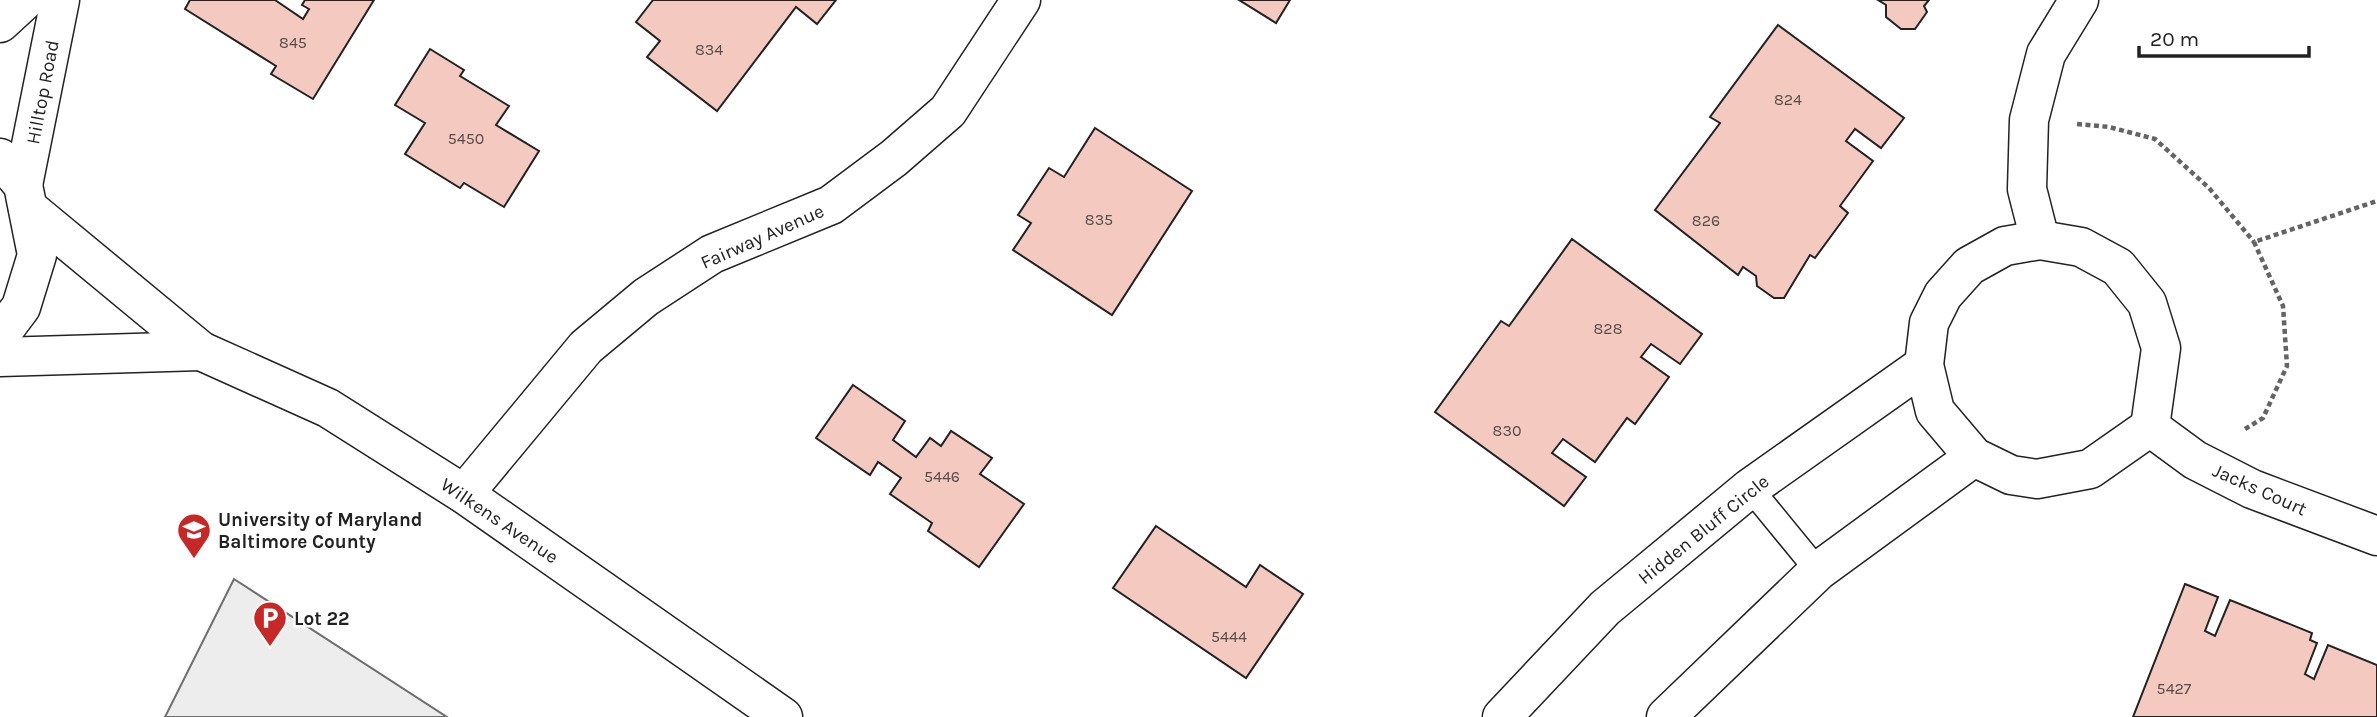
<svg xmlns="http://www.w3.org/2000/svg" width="2377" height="717" font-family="Karla,sans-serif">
  <rect width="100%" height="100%" fill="#fff"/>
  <!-- parking -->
  <path fill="#ededed" stroke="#6f6f6f" stroke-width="2" d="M 234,579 L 447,717 L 165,717 Z"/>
  <!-- building -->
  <g fill="#f3c9c0" stroke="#222" stroke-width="2">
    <path d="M 190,0 L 275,0 L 303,19 L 309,9 L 302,5 L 305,0 L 374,0 L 313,99 L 271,74 L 276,66 L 185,9 Z"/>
    <path d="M 653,0 L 836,0 L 817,24 L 796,7 L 717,111 L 647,57 L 660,41 L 636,22 Z"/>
    <path d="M 1239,0 L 1290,0 L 1276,23 Z"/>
    <path d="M 1878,0 L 1929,0 L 1924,6 L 1927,12 L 1915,29 L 1901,29 L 1886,17 L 1886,5 Z"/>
    <path d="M 1778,25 L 1904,118 L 1881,148 L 1855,129 L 1846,141 L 1873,161 L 1840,206 L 1848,213 L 1815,258 L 1810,255 L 1784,298 L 1774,298 L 1757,286 L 1756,276 L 1743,267 L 1738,275 L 1655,210 L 1720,123 L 1710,117 Z"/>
    <path d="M 430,49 L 464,70 L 460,76 L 509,106 L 496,125 L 539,151 L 504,207 L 464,183 L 460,188 L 405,154 L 425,123 L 395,105 Z"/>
    <path d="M 1095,128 L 1192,191 L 1112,315 L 1013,250 L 1031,223 L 1018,215 L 1049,168 L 1064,177 Z"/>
    <path d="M 1572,239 L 1702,334 L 1680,364 L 1651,344 L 1641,357 L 1669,377 L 1635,424 L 1627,418 L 1595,462 L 1563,439 L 1552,453 L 1586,477 L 1564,506 L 1435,412 L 1501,321 L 1509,326 Z"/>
    <path d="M 853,385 L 905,421 L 893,440 L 916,457 L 930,438 L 941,446 L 951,431 L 992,458 L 980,474 L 1024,504 L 979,567 L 928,531 L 932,523 L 890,494 L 901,478 L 878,462 L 870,475 L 816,438 Z"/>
    <path d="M 1156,526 L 1246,587 L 1260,565 L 1303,594 L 1246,678 L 1113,588 Z"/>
    <path d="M 2185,584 L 2218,597 L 2205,631 L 2215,636 L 2230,600 L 2312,633 L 2310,640 L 2317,643 L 2305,674 L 2314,679 L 2328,645 L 2377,665 L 2377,717 L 2133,717 Z"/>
  </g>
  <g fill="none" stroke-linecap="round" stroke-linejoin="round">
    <!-- service casing -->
    <g stroke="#222" stroke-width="27">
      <path id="service" d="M 1750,488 L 1818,571"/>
    </g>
    <!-- minor casing -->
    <g stroke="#222" stroke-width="41">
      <g id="minor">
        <path d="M 2040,240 L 2081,247 L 2118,267 L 2147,303 L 2161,348 L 2150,427 L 2090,469 L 2037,479 L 2011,475 L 1974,457 L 1935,411 L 1924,365 L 1929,323 L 1943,295 L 1969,266 L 2005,246 Z"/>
        <path d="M 2040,240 L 2027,189 L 2029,120 L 2046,54 L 2079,0"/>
        <path d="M 2150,427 L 2195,460 L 2252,489 L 2377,536"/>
        <path d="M 464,494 L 586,347 L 646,297 L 712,254 L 831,205 L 894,158 L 948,111 L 1021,0"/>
        <path d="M 1502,717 L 1605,608 L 1750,488 L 1924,365"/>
        <path d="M 1666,717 L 1818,571 L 1974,457"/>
      </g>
    </g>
    <!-- tertiary casing -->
    <g stroke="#222" stroke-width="41">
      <g id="tertiary">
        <path d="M 0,23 L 25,0"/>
        <path d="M 23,185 L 60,0"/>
      </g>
    </g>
    <!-- secondary casing -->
    <g stroke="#222" stroke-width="41">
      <g id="secondary">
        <path d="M 0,158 L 23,185 L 37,255 L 21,307 L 0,335"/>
        <path d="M 28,208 L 201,351 L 328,408 L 464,494 L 783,717"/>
        <path d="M 0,357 L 201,351"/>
      </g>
    </g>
    <!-- path -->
    <g stroke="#646464" stroke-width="4.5" stroke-dasharray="5 3.5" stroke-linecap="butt">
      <path d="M 2077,124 L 2109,127 L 2155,139 L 2209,188 L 2254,242"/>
      <path d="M 2245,429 L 2263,418 L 2287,366 L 2283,306 L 2254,242 L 2377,201"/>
    </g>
    <!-- service -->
    <use href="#service" stroke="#fff" stroke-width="24"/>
    <!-- minor -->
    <use href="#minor" stroke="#fff" stroke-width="38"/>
    <!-- tertiary -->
    <use href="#tertiary" stroke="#fff" stroke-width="38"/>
    <!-- secondary -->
    <use href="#secondary" stroke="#fff" stroke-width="38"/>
  </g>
  <!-- icons -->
  <defs>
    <g id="university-pin" transform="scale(1.75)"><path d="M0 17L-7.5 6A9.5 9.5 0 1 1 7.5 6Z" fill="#c62828" stroke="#fff"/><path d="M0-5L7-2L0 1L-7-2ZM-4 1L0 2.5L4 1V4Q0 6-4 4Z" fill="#fff"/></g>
    <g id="parking-pin" transform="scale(1.75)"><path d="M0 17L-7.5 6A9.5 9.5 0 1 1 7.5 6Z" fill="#c62828" stroke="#fff"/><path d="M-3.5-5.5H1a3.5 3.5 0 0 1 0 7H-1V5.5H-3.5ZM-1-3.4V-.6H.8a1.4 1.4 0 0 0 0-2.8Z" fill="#fff"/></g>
  </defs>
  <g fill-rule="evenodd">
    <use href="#university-pin" x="194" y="530"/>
    <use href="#parking-pin" x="270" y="618"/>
  </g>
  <g text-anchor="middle" stroke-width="5" stroke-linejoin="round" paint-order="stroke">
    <!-- number labels -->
    <g font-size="16" fill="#564c4a">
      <text x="293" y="48">845</text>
      <text x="709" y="55">834</text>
      <text x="1788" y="105">824</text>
      <text x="466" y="144">5450</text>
      <text x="1099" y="225">835</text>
      <text x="1706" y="226">826</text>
      <text x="1608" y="334">828</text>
      <text x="1507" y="436">830</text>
      <text x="942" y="482">5446</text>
      <text x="1229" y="642">5444</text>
      <text x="2174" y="694">5427</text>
    </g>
    <!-- street labels -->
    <g font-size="19" fill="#222" stroke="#fff">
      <text transform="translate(42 92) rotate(-79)" y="7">Hilltop Road</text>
      <text transform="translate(762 236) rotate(-24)" y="7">Fairway Avenue</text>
      <text transform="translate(2260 489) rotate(24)" y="7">Jacks Court</text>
      <text transform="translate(500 520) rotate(34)" y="7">Wilkens Avenue</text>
      <text transform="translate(1703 529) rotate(-39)" y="7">Hidden Bluff Circle</text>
    </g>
    <!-- poi labels -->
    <g font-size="19" font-weight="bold" fill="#222" stroke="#fff" text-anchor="start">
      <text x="218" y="526">University of Maryland<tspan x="218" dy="22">Baltimore County</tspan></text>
      <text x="294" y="625">Lot 22</text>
    </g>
  </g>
  <!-- scale -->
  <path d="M2139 46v10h170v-10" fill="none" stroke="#222222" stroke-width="3.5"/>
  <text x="2150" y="46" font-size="21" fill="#222222" stroke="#ffffff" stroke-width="5" paint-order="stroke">20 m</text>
</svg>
